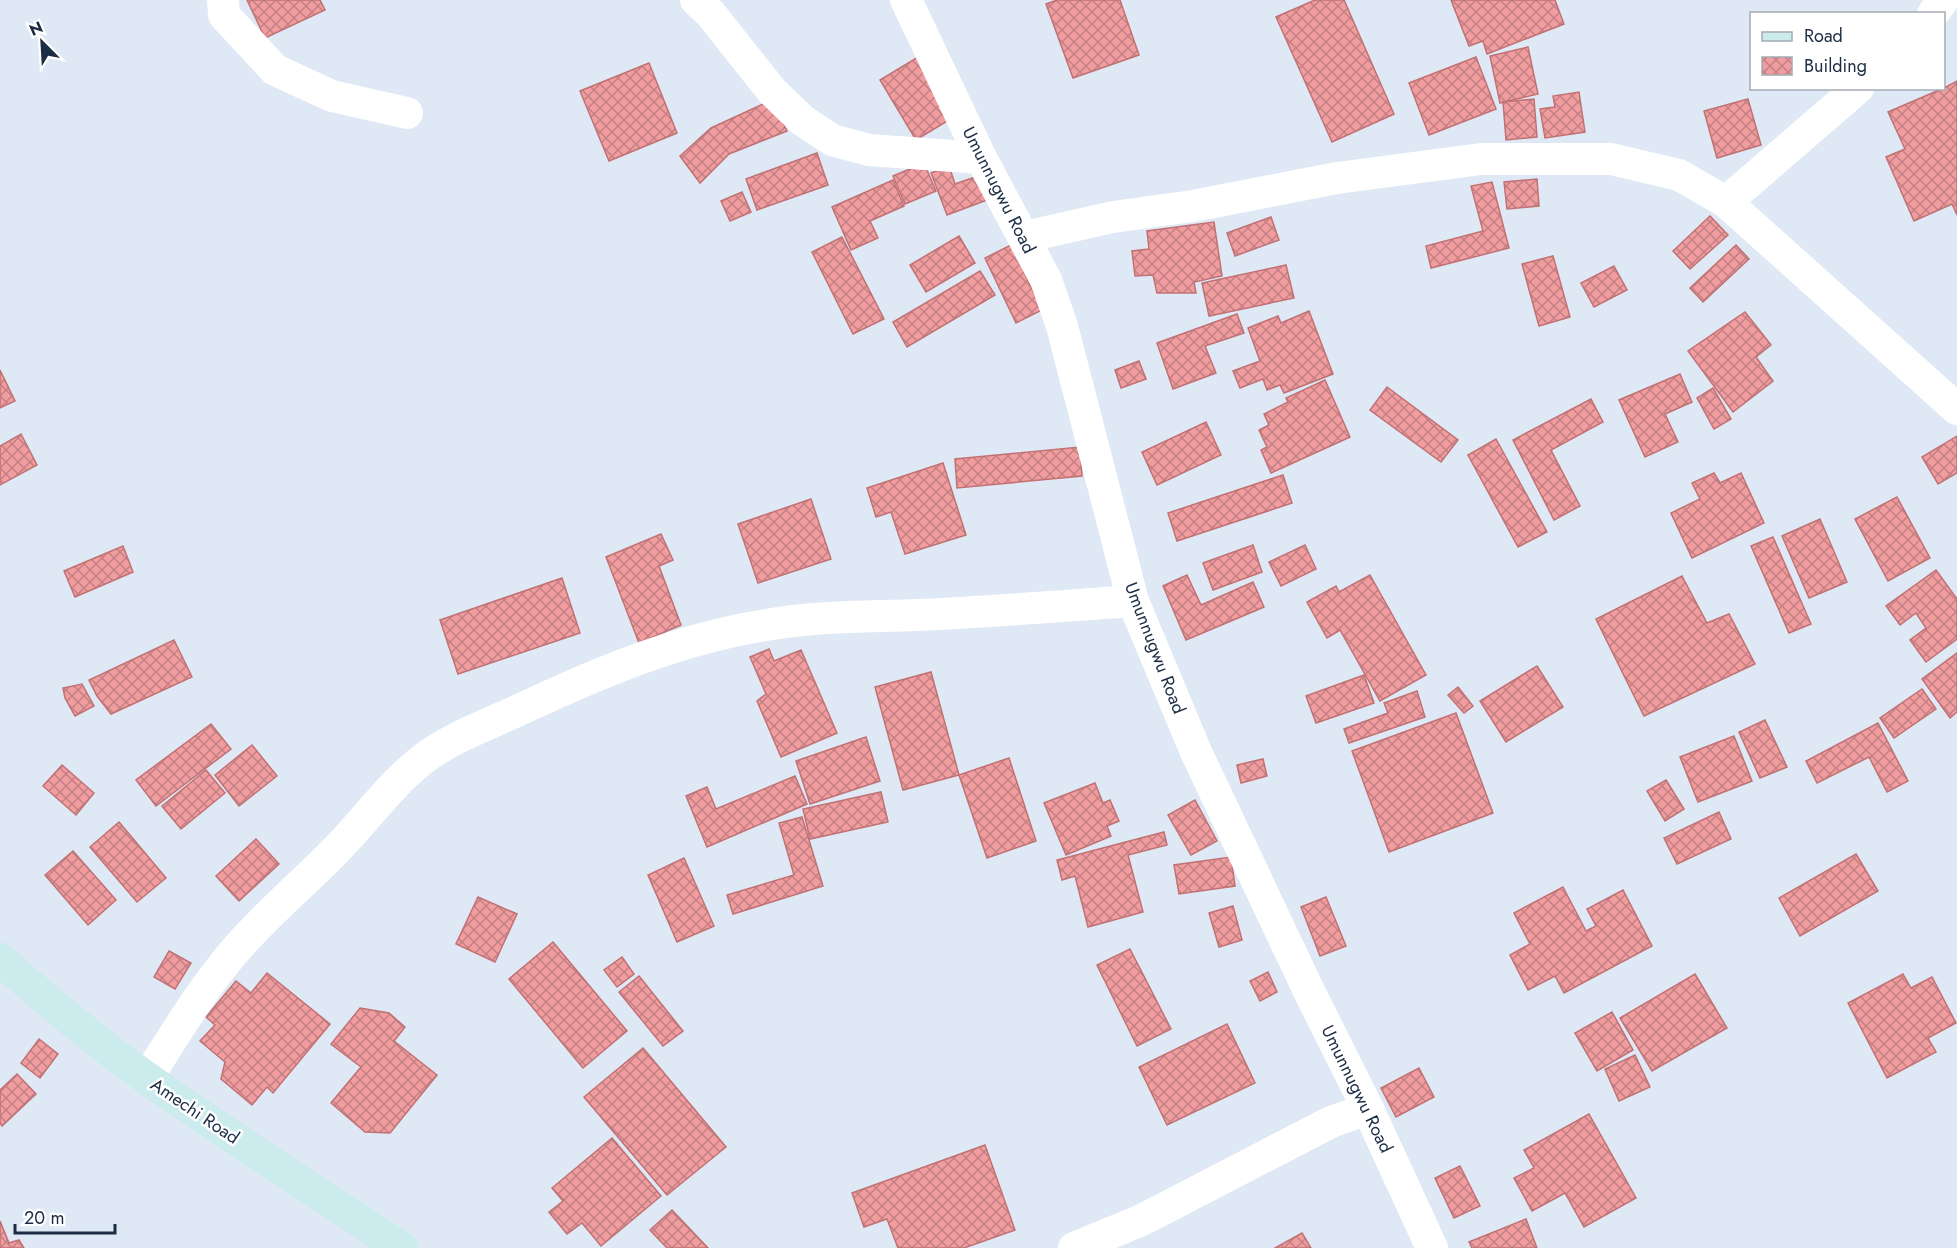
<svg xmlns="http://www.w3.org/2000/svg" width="1957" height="1248" font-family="Jost,sans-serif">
  <defs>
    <pattern id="building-cross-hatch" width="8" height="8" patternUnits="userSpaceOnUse" patternTransform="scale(1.5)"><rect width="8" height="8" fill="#f19d9f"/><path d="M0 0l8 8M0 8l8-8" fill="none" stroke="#c28083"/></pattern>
  </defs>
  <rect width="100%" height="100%" fill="#dfe8f5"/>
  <!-- building -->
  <g fill="url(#building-cross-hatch)" stroke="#c17174" stroke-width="1.5">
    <path d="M 247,0 L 320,0 L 325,10 L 265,38 Z"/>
    <path d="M 1057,0 L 1120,0 L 1139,55 L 1073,78 L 1046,4 Z"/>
    <path d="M 1315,0 L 1344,0 L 1394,114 L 1332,142 L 1276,17 Z"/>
    <path d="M 1451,0 L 1555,0 L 1564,24 L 1487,54 L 1483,41 L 1469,46 Z"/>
    <path d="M 1528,47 L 1538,94 L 1500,103 L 1490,56 Z"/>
    <path d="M 918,57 L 954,117 L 916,140 L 880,80 Z"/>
    <path d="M 1476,57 L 1496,109 L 1429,135 L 1409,83 Z"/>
    <path d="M 649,63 L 677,133 L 609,161 L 580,91 Z"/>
    <path d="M 1957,81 L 1957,215 L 1952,204 L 1914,221 L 1886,157 L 1905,149 L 1888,112 L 1944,88 Z"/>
    <path d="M 1579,92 L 1585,132 L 1545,138 L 1540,109 L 1555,107 L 1553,96 Z"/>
    <path d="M 1534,99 L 1537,137 L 1506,140 L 1503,102 Z"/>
    <path d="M 1748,99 L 1761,145 L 1717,158 L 1704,111 Z"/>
    <path d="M 772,100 L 787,131 L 729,154 L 700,183 L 680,156 L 711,128 Z"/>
    <path d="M 817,153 L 828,185 L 757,210 L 746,179 Z"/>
    <path d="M 924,163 L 936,191 L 905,204 L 893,176 Z"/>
    <path d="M 949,166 L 955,184 L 978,176 L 987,200 L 947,215 L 931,173 Z"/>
    <path d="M 1537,179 L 1539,206 L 1507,209 L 1504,182 Z"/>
    <path d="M 893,180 L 904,206 L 870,221 L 878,238 L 851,250 L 832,207 Z"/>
    <path d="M 1492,182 L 1509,248 L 1431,268 L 1426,246 L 1483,231 L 1471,186 Z"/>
    <path d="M 742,192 L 751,212 L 730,221 L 721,201 Z"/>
    <path d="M 1710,216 L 1728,235 L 1690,269 L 1673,251 Z"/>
    <path d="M 1271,217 L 1279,240 L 1235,256 L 1227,233 Z"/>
    <path d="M 1214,222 L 1222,276 L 1194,282 L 1196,293 L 1157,293 L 1153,275 L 1135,276 L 1132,251 L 1149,249 L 1147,231 Z"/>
    <path d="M 959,236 L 975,263 L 926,292 L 910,265 Z"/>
    <path d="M 842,237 L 884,319 L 853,334 L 812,252 Z"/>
    <path d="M 1011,245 L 1042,310 L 1016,323 L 985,258 Z"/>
    <path d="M 1736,245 L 1749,259 L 1703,302 L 1690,288 Z"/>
    <path d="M 1553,256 L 1570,317 L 1539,326 L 1522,264 Z"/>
    <path d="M 1286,265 L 1294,298 L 1209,316 L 1202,283 Z"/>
    <path d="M 1614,266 L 1627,290 L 1594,307 L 1581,283 Z"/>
    <path d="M 980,271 L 995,295 L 907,347 L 893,322 Z"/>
    <path d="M 1309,311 L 1333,374 L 1284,393 L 1280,385 L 1267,390 L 1263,379 L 1240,388 L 1233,371 L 1260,361 L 1248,328 L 1278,316 L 1281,323 Z"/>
    <path d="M 1745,312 L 1771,345 L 1756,357 L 1773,381 L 1733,412 L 1688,351 Z"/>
    <path d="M 1237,314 L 1244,333 L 1205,346 L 1216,373 L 1173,389 L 1157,343 Z"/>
    <path d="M 1139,361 L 1146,379 L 1121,388 L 1115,370 Z"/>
    <path d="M 0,370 L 15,401 L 0,408 Z"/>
    <path d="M 1680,374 L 1692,402 L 1665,414 L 1678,442 L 1645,457 L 1619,400 Z"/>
    <path d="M 1325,380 L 1350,437 L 1271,473 L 1261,450 L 1267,447 L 1259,430 L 1269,425 L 1264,414 L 1288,402 L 1286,398 Z"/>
    <path d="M 1387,387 L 1458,440 L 1441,462 L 1370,410 Z"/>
    <path d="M 1713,388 L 1731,419 L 1714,429 L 1697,398 Z"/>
    <path d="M 1591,399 L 1603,422 L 1551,450 L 1580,506 L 1554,520 L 1513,440 Z"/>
    <path d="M 1206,422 L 1221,455 L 1157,485 L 1142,452 Z"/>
    <path d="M 21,434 L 37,465 L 0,485 L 0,446 Z"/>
    <path d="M 1957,436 L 1957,473 L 1938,484 L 1922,457 Z"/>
    <path d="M 1496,439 L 1547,532 L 1518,547 L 1468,455 Z"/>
    <path d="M 1080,447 L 1082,476 L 957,488 L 955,459 Z"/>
    <path d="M 943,463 L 966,535 L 905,554 L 891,512 L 876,517 L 867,488 Z"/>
    <path d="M 1714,473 L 1720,483 L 1741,473 L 1764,523 L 1692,558 L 1671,513 L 1700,499 L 1692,483 Z"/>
    <path d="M 1283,475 L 1292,503 L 1177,541 L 1168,513 Z"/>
    <path d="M 1897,497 L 1930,558 L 1888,581 L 1855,519 Z"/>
    <path d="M 811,499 L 831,559 L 758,583 L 738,524 Z"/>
    <path d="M 1820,519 L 1847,582 L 1809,598 L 1782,536 Z"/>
    <path d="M 661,534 L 673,560 L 659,566 L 681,625 L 639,643 L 606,557 Z"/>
    <path d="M 1773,537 L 1811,624 L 1789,633 L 1751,546 Z"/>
    <path d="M 1253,545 L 1262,572 L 1213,590 L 1203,563 Z"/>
    <path d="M 1305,545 L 1316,569 L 1281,586 L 1269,562 Z"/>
    <path d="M 123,546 L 133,572 L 75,597 L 64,571 Z"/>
    <path d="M 1936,570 L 1957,599 L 1957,639 L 1926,662 L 1910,640 L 1926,628 L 1916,613 L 1900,625 L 1886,606 Z"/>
    <path d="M 1187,575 L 1201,605 L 1253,582 L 1264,607 L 1186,640 L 1163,586 Z"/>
    <path d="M 1370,575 L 1426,675 L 1380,701 L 1340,630 L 1327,638 L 1307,602 L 1336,586 L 1339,592 Z"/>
    <path d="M 1682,576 L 1707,623 L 1729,614 L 1755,664 L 1644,716 L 1596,619 Z"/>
    <path d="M 562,578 L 580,633 L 458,674 L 440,620 Z"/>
    <path d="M 174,640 L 192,677 L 111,714 L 97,696 L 89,680 Z"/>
    <path d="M 769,649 L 774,661 L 801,650 L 837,733 L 781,757 L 757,701 L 766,694 L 750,657 Z"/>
    <path d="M 1957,653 L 1957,712 L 1950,718 L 1922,679 Z"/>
    <path d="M 1537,666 L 1563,707 L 1506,742 L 1480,701 Z"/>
    <path d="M 931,672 L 959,775 L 903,790 L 875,687 Z"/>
    <path d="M 1364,675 L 1374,703 L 1316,723 L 1306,696 Z"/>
    <path d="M 82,684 L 94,706 L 75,716 L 65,698 L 63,688 Z"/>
    <path d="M 1458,687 L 1473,706 L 1464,713 L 1448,695 Z"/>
    <path d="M 1922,689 L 1936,709 L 1894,738 L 1880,718 Z"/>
    <path d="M 1417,691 L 1425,717 L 1349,743 L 1344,729 L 1388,713 L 1384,703 Z"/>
    <path d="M 1456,713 L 1493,813 L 1389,852 L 1352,751 Z"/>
    <path d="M 1765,720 L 1787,767 L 1760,778 L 1739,732 Z"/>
    <path d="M 1878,723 L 1908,781 L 1887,792 L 1869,757 L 1817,783 L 1806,761 Z"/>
    <path d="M 211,724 L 231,749 L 156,806 L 136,780 Z"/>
    <path d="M 1734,736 L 1752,781 L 1698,802 L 1680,757 Z"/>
    <path d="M 866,737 L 880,781 L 810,804 L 796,761 Z"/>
    <path d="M 252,745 L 277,776 L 239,806 L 215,775 Z"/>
    <path d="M 1009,758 L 1036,841 L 987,858 L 959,775 Z"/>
    <path d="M 1263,759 L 1267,776 L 1241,783 L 1237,765 Z"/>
    <path d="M 62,765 L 94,793 L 76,815 L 43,786 Z"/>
    <path d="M 206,770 L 225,793 L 181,829 L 162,806 Z"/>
    <path d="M 795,776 L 807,804 L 707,847 L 686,796 L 707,787 L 716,809 Z"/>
    <path d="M 1666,780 L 1684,809 L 1665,821 L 1647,791 Z"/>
    <path d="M 1095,783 L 1103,803 L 1110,800 L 1119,821 L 1107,826 L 1111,836 L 1066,855 L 1044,803 Z"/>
    <path d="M 881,792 L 888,822 L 810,839 L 803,809 Z"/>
    <path d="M 1195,800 L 1217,841 L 1191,855 L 1168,815 Z"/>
    <path d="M 1719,812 L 1731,839 L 1677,864 L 1664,838 Z"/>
    <path d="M 802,817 L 823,886 L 733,914 L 727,895 L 794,875 L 779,823 Z"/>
    <path d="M 119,822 L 166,878 L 137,902 L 90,847 Z"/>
    <path d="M 1164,832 L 1167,845 L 1128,855 L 1143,912 L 1088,927 L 1075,876 L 1062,880 L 1057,860 Z"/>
    <path d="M 256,839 L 279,864 L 239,901 L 216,876 Z"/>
    <path d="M 73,851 L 116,900 L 88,925 L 45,875 Z"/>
    <path d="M 1856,854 L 1878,891 L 1800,936 L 1779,898 Z"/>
    <path d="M 1231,857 L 1235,886 L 1179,894 L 1174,865 Z"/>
    <path d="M 684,858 L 714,926 L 677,942 L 648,875 Z"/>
    <path d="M 1563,887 L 1586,931 L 1596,926 L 1587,909 L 1623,890 L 1652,946 L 1564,993 L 1555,976 L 1528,990 L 1510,955 L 1530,944 L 1514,913 Z"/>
    <path d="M 478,897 L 517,914 L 495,962 L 456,944 Z"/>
    <path d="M 1326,897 L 1346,946 L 1320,956 L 1301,907 Z"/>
    <path d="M 1233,906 L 1242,940 L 1219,947 L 1209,913 Z"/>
    <path d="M 553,942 L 627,1031 L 583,1068 L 509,979 Z"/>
    <path d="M 1130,949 L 1171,1029 L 1137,1046 L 1097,965 Z"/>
    <path d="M 169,951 L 191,963 L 175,989 L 154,977 Z"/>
    <path d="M 622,957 L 634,974 L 617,987 L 604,970 Z"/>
    <path d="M 1268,972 L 1277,992 L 1260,1001 L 1250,981 Z"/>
    <path d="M 267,973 L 330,1024 L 273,1093 L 267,1087 L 252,1105 L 221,1079 L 225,1062 L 200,1041 L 215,1025 L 206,1017 L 236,981 L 251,993 Z"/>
    <path d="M 1695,974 L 1727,1028 L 1652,1071 L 1620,1018 Z"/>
    <path d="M 1903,974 L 1911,988 L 1932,977 L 1956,1023 L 1928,1038 L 1936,1052 L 1887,1078 L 1848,1003 Z"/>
    <path d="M 639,976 L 683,1031 L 663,1046 L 619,992 Z"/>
    <path d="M 360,1008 L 389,1013 L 405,1027 L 394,1041 L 437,1075 L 390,1133 L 365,1132 L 331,1103 L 361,1067 L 331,1044 Z"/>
    <path d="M 1612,1012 L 1633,1050 L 1597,1071 L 1575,1033 Z"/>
    <path d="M 1227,1024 L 1255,1083 L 1167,1125 L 1139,1067 Z"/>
    <path d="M 39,1039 L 58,1054 L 40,1078 L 21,1063 Z"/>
    <path d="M 643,1048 L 726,1147 L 667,1195 L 584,1097 Z"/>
    <path d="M 1635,1055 L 1650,1087 L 1619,1101 L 1605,1069 Z"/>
    <path d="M 1419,1068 L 1434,1097 L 1396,1117 L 1381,1088 Z"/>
    <path d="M 17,1074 L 36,1094 L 2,1126 L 0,1123 L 0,1090 Z"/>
    <path d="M 1589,1114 L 1636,1198 L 1584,1227 L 1565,1193 L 1532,1211 L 1514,1178 L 1534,1168 L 1524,1150 Z"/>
    <path d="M 612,1138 L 661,1196 L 601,1246 L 582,1223 L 567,1234 L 549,1212 L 563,1201 L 552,1188 Z"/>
    <path d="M 985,1145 L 1015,1230 L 964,1248 L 898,1248 L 887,1219 L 864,1227 L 852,1193 Z"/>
    <path d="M 1460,1166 L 1480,1206 L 1454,1218 L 1435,1178 Z"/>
    <path d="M 672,1210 L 708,1248 L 667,1248 L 650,1230 Z"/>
    <path d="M 1526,1219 L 1537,1248 L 1472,1248 L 1469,1242 Z"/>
    <path d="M 0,1221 L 9,1243 L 19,1240 L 24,1248 L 0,1248 Z"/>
    <path d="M 1302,1233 L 1311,1248 L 1275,1248 Z"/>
  </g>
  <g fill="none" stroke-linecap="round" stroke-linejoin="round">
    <!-- minor -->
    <g stroke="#fff" stroke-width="32">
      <path d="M 223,0 L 224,15 L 275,70 L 332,96 L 407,113"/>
      <path d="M 696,0 L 710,13 L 772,91 L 802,120 L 832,140 L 869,150 L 981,158"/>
      <path d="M 906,0 L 981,158 L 1046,280 L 1062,326 L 1133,601 L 1196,752 L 1308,989 L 1368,1109 L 1432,1248"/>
      <path d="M 1933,14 L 1943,0"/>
      <path d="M 1726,202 L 1858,88"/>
      <path d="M 1024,237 L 1113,217 L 1193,206 L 1337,178 L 1481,159 L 1611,159 L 1679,175 L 1726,202 L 1957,409"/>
      <path d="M 147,1078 C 174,1036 200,992 233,953 C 264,916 302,885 336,850 C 367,819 393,780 430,754 C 456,736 489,724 519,710 C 598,673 678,639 766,625 C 816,616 867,617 917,615 C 989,612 1061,606 1133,601"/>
      <path d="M 1074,1248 L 1142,1220 L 1331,1122 L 1368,1109"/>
    </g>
    <!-- secondary -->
    <path stroke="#ccebec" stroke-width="33" d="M 0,959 C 47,1001 96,1042 148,1079 C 231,1138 317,1193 402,1248"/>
  </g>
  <g text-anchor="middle" stroke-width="5" stroke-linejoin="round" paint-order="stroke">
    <!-- street labels -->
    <g font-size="18" fill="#1b2c44" stroke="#fff">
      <text transform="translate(999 190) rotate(63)" y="6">Umunnugwu Road</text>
      <text transform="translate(1155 648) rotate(69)" y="6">Umunnugwu Road</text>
      <text transform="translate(1357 1089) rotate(64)" y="6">Umunnugwu Road</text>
      <text transform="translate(195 1111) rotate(34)" y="6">Amechi Road</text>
    </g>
  </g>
  <!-- legend -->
  <rect x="1750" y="12" width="195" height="78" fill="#ffffff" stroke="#a4abb4" stroke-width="1.5"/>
  <rect x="1762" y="32" width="30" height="9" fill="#ccebec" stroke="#a4abb4" stroke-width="1.5"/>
  <text x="1804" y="42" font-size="18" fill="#1b2c44">Road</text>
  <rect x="1762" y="57" width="30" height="18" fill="url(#building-cross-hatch)" stroke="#a4abb4" stroke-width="1.5"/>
  <text x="1804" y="72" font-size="18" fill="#1b2c44">Building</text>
  <!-- north arrow -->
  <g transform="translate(42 42) rotate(336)" stroke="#ffffff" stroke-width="4.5" paint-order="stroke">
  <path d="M0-4.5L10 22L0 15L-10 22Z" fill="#1b2c44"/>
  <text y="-9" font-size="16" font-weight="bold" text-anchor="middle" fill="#1b2c44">N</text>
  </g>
  <!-- scale -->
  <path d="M15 1224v9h100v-9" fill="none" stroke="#1b2c44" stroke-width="3"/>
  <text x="24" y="1224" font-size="18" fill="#1b2c44" stroke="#ffffff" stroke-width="4.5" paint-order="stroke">20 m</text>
</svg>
